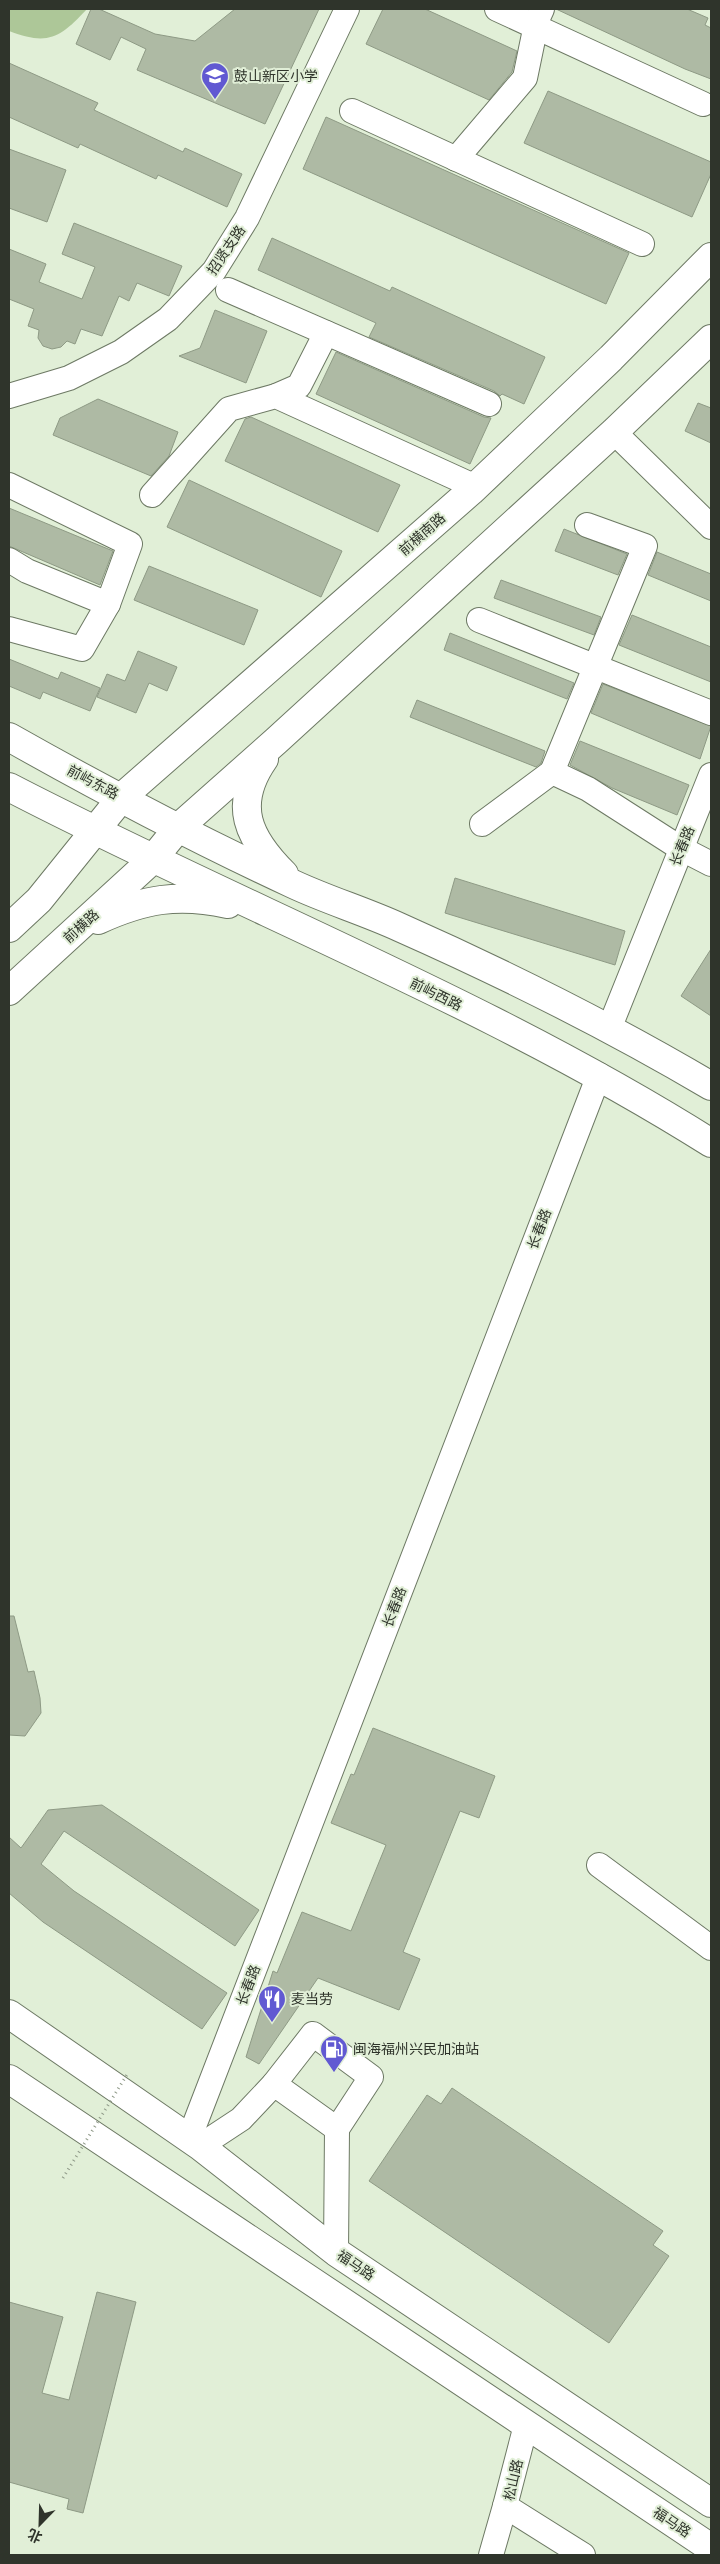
<svg xmlns="http://www.w3.org/2000/svg" width="720" height="2564" font-family="'Source Serif 4','Noto Sans SC',serif">
  <rect width="100%" height="100%" fill="#e1efd7"/>
  <!-- green -->
  <path fill="#adc798" d="M 9,9 L 87,9 C 60,38 48,46 9,31 Z"/>
  <!-- building -->
  <g fill="#aebaa4" stroke="#8e9a85">
    <path d="M 91,9 L 99,9 L 155,34 L 195,41 L 235,9 L 319,9 L 265,124 L 137,70 L 146,49 L 121,37 L 110,60 L 76,44 Z"/>
    <path d="M 383,9 L 425,9 L 517,51 L 512,72 L 489,100 L 366,44 Z"/>
    <path d="M 556,9 L 687,9 L 708,18 L 705,25 L 711,28 L 711,79 L 685,69 Z"/>
    <path d="M 9,63 L 98,103 L 94,110 L 183,152 L 185,148 L 242,174 L 227,207 L 158,175 L 156,179 L 80,144 L 78,148 L 9,117 Z"/>
    <path d="M 548,91 L 711,162 L 711,174 L 692,217 L 524,143 Z"/>
    <path d="M 326,117 L 629,253 L 606,304 L 303,169 Z"/>
    <path d="M 9,149 L 66,170 L 47,222 L 9,208 Z"/>
    <path d="M 74,223 L 182,266 L 169,296 L 137,283 L 129,301 L 119,296 L 102,336 L 81,329 L 75,344 L 67,341 L 61,347 L 52,349 L 43,346 L 38,338 L 39,330 L 28,326 L 34,309 L 9,299 L 9,249 L 46,264 L 39,282 L 82,299 L 95,267 L 62,254 Z"/>
    <path d="M 272,238 L 390,291 L 392,287 L 545,357 L 524,404 L 502,394 L 500,396 L 494,391 L 369,337 L 376,323 L 258,270 Z"/>
    <path d="M 215,310 L 267,331 L 246,383 L 179,356 L 200,348 Z"/>
    <path d="M 336,352 L 484,417 L 491,418 L 470,464 L 316,394 Z"/>
    <path d="M 98,399 L 178,432 L 169,456 L 151,476 L 53,435 L 60,418 Z"/>
    <path d="M 698,403 L 711,408 L 711,443 L 685,431 Z"/>
    <path d="M 251,417 L 400,485 L 378,532 L 225,461 L 245,419 Z"/>
    <path d="M 189,480 L 342,551 L 321,597 L 167,527 Z"/>
    <path d="M 9,508 L 113,551 L 100,585 L 9,546 Z"/>
    <path d="M 564,529 L 627,554 L 618,575 L 555,551 Z"/>
    <path d="M 657,552 L 711,574 L 711,601 L 648,575 Z"/>
    <path d="M 149,566 L 258,610 L 244,645 L 134,600 Z"/>
    <path d="M 501,580 L 601,617 L 594,635 L 494,598 Z"/>
    <path d="M 632,615 L 711,647 L 711,682 L 619,645 Z"/>
    <path d="M 450,633 L 574,683 L 567,699 L 444,650 Z"/>
    <path d="M 138,651 L 177,667 L 167,691 L 149,683 L 136,713 L 97,697 L 107,674 L 125,681 Z"/>
    <path d="M 9,659 L 58,679 L 61,672 L 100,688 L 90,711 L 43,692 L 40,699 L 9,686 Z"/>
    <path d="M 603,684 L 711,726 L 700,759 L 591,713 Z"/>
    <path d="M 417,700 L 545,751 L 541,763 L 536,767 L 410,717 Z"/>
    <path d="M 580,741 L 689,785 L 677,815 L 612,788 L 570,765 Z"/>
    <path d="M 455,878 L 625,931 L 615,965 L 445,913 Z"/>
    <path d="M 711,949 L 711,1016 L 681,996 Z"/>
    <path d="M 9,1616 L 14,1616 L 28,1672 L 34,1671 L 40,1698 L 41,1713 L 25,1736 L 9,1735 Z"/>
    <path d="M 373,1728 L 495,1776 L 479,1818 L 460,1811 L 403,1952 L 420,1959 L 399,2010 L 318,1978 L 259,2064 L 246,2057 L 273,1971 L 277,1973 L 302,1912 L 351,1931 L 386,1845 L 331,1823 L 351,1774 L 354,1775 Z"/>
    <path d="M 102,1805 L 259,1910 L 235,1946 L 64,1831 L 41,1864 L 74,1891 L 227,1993 L 202,2029 L 43,1922 L 9,1893 L 9,1837 L 21,1848 L 48,1810 Z"/>
    <path d="M 452,2088 L 663,2231 L 653,2245 L 669,2256 L 609,2343 L 369,2181 L 427,2095 L 441,2104 Z"/>
    <path d="M 97,2292 L 136,2302 L 83,2513 L 67,2509 L 69,2499 L 9,2482 L 9,2302 L 63,2317 L 42,2393 L 69,2400 Z"/>
  </g>
  <g fill="none" stroke-linecap="round" stroke-linejoin="round">
    <!-- minor casing -->
    <g stroke="#6d7964" stroke-width="26">
      <g id="minor">
        <path d="M 497,9 L 703,104"/>
        <path d="M 352,111 L 642,244"/>
        <path d="M 456,159 L 525,78 L 537,20 L 542,9"/>
        <path d="M 228,290 L 489,404"/>
        <path d="M 9,396 L 69,378 L 121,352 L 168,319 L 214,271 L 247,218 L 347,9"/>
        <path d="M 276,396 L 299,386 L 326,333"/>
        <path d="M 614,432 L 711,527"/>
        <path d="M 9,485 L 130,544 L 108,604"/>
        <path d="M 152,495 L 229,409 L 276,396 L 467,483 L 471,491"/>
        <path d="M 9,560 L 27,571 L 108,604 L 82,649 L 9,629"/>
        <path d="M 479,620 L 711,713"/>
        <path d="M 552,772 L 645,546 L 587,525"/>
        <path d="M 482,824 L 552,772 L 588,789 L 680,848 L 711,864"/>
        <path d="M 609,1029 L 711,775"/>
        <path d="M 599,1865 L 711,1948"/>
        <path d="M 274,2084 L 313,2034 L 371,2077 L 337,2129"/>
        <path d="M 189,2139 L 599,1075"/>
        <path d="M 200,2146 L 241,2119 L 274,2084 L 337,2129 L 336,2252"/>
        <path d="M 526,2425 L 505,2506 L 583,2555"/>
        <path d="M 491,2555 L 505,2506"/>
      </g>
    </g>
    <!-- major casing -->
    <g stroke="#6d7964" stroke-width="30">
      <g id="major">
        <path d="M 9,737 C 101,789 196,839 293,884 C 327,900 364,911 399,927 C 505,974 611,1027 711,1086"/>
        <path d="M 264,759 C 232,805 248,838 284,874"/>
        <path d="M 9,787 C 242,908 489,1003 711,1143"/>
        <path d="M 98,920 C 144,899 178,893 228,904"/>
        <path d="M 9,928 L 39,900 L 122,797 L 471,491 L 611,358 L 711,257"/>
        <path d="M 9,991 L 152,860 L 178,828 L 276,741 L 614,432 L 711,339"/>
        <path d="M 9,2014 L 200,2146 L 336,2252 L 711,2503"/>
        <path d="M 9,2079 L 711,2548"/>
      </g>
    </g>
    <!-- minor -->
    <use href="#minor" stroke="#fff" stroke-width="24"/>
    <!-- major -->
    <use href="#major" stroke="#fff" stroke-width="28"/>
    <!-- path-bridge -->
    <path stroke="#8f9988" stroke-width="3" stroke-dasharray="1 4" stroke-linecap="butt" d="M 63,2178 L 128,2073"/>
  </g>
  <!-- icons -->
  <defs>
    <g id="school-pin" transform="scale(1.4375)"><path d="M0 17L-7.5 6A9.5 9.5 0 1 1 7.5 6Z" fill="#6159d2" stroke="#e1efd7"/><path d="M0-5L7-2L0 1L-7-2ZM-4 1L0 2.5L4 1V4Q0 6-4 4Z" fill="#fff"/></g>
    <g id="restaurant-pin" transform="scale(1.4375)"><path d="M0 17L-7.5 6A9.5 9.5 0 1 1 7.5 6Z" fill="#6159d2" stroke="#e1efd7"/><path d="M-5-6h1v4h1v-4h1v4h1v-4h1v5L-1.5 .5V6h-2V.5L-5-1ZM5-6V6H3V1.5H1.5Q1.5-4 5-6Z" fill="#fff"/></g>
    <g id="fuel-pin" transform="scale(1.4375)"><path d="M0 17L-7.5 6A9.5 9.5 0 1 1 7.5 6Z" fill="#6159d2" stroke="#e1efd7"/><path d="M-5.5-6h7V0h2V4h1.3V-2.5L3-4.5l.8-.8L6-3V5H2.5V1h-1V6h-7ZM-4.2-4.7v3.2H.2V-4.7Z" fill="#fff"/></g>
  </defs>
  <g fill-rule="evenodd">
    <use href="#school-pin" x="215" y="76"/>
    <use href="#restaurant-pin" x="272" y="1999"/>
    <use href="#fuel-pin" x="334" y="2049"/>
  </g>
  <g text-anchor="middle" stroke-width="4" stroke-linejoin="round" paint-order="stroke">
    <!-- poi labels -->
    <g font-size="14" fill="#2f342b" stroke="#e1efd7" text-anchor="start">
      <text x="234" y="81">鼓山新区小学</text>
      <text x="291" y="2004">麦当劳</text>
      <text x="353" y="2054">闽海福州兴民加油站</text>
    </g>
    <!-- street labels -->
    <g font-size="14" fill="#2f342b" stroke="#e1efd7">
      <text transform="translate(226 250) rotate(-56)" y="5">招贤支路</text>
      <text transform="translate(422 534) rotate(-41)" y="5">前横南路</text>
      <text transform="translate(93 782) rotate(28)" y="5">前屿东路</text>
      <text transform="translate(682 846) rotate(-68)" y="5">长春路</text>
      <text transform="translate(81 926) rotate(-42)" y="5">前横路</text>
      <text transform="translate(436 994) rotate(26)" y="5">前屿西路</text>
      <text transform="translate(539 1229) rotate(-69)" y="5">长春路</text>
      <text transform="translate(394 1607) rotate(-69)" y="5">长春路</text>
      <text transform="translate(248 1985) rotate(-69)" y="5">长春路</text>
      <text transform="translate(356 2265) rotate(34)" y="5">福马路</text>
      <text transform="translate(513 2480) rotate(-77)" y="5">松山路</text>
      <text transform="translate(672 2522) rotate(34)" y="5">福马路</text>
    </g>
  </g>
  <!-- border -->
  <rect width="720" height="2564" fill="none" stroke="#2f342b" stroke-width="20"/>
  <!-- north arrow -->
  <g transform="translate(40 2524) rotate(203)" stroke="#e1efd7" stroke-width="4" paint-order="stroke">
  <path d="M0-4L9 19L0 12L-9 19Z" fill="#2f342b"/>
  <text y="-8" font-size="14" font-weight="bold" text-anchor="middle" fill="#2f342b">北</text>
  </g>
</svg>
